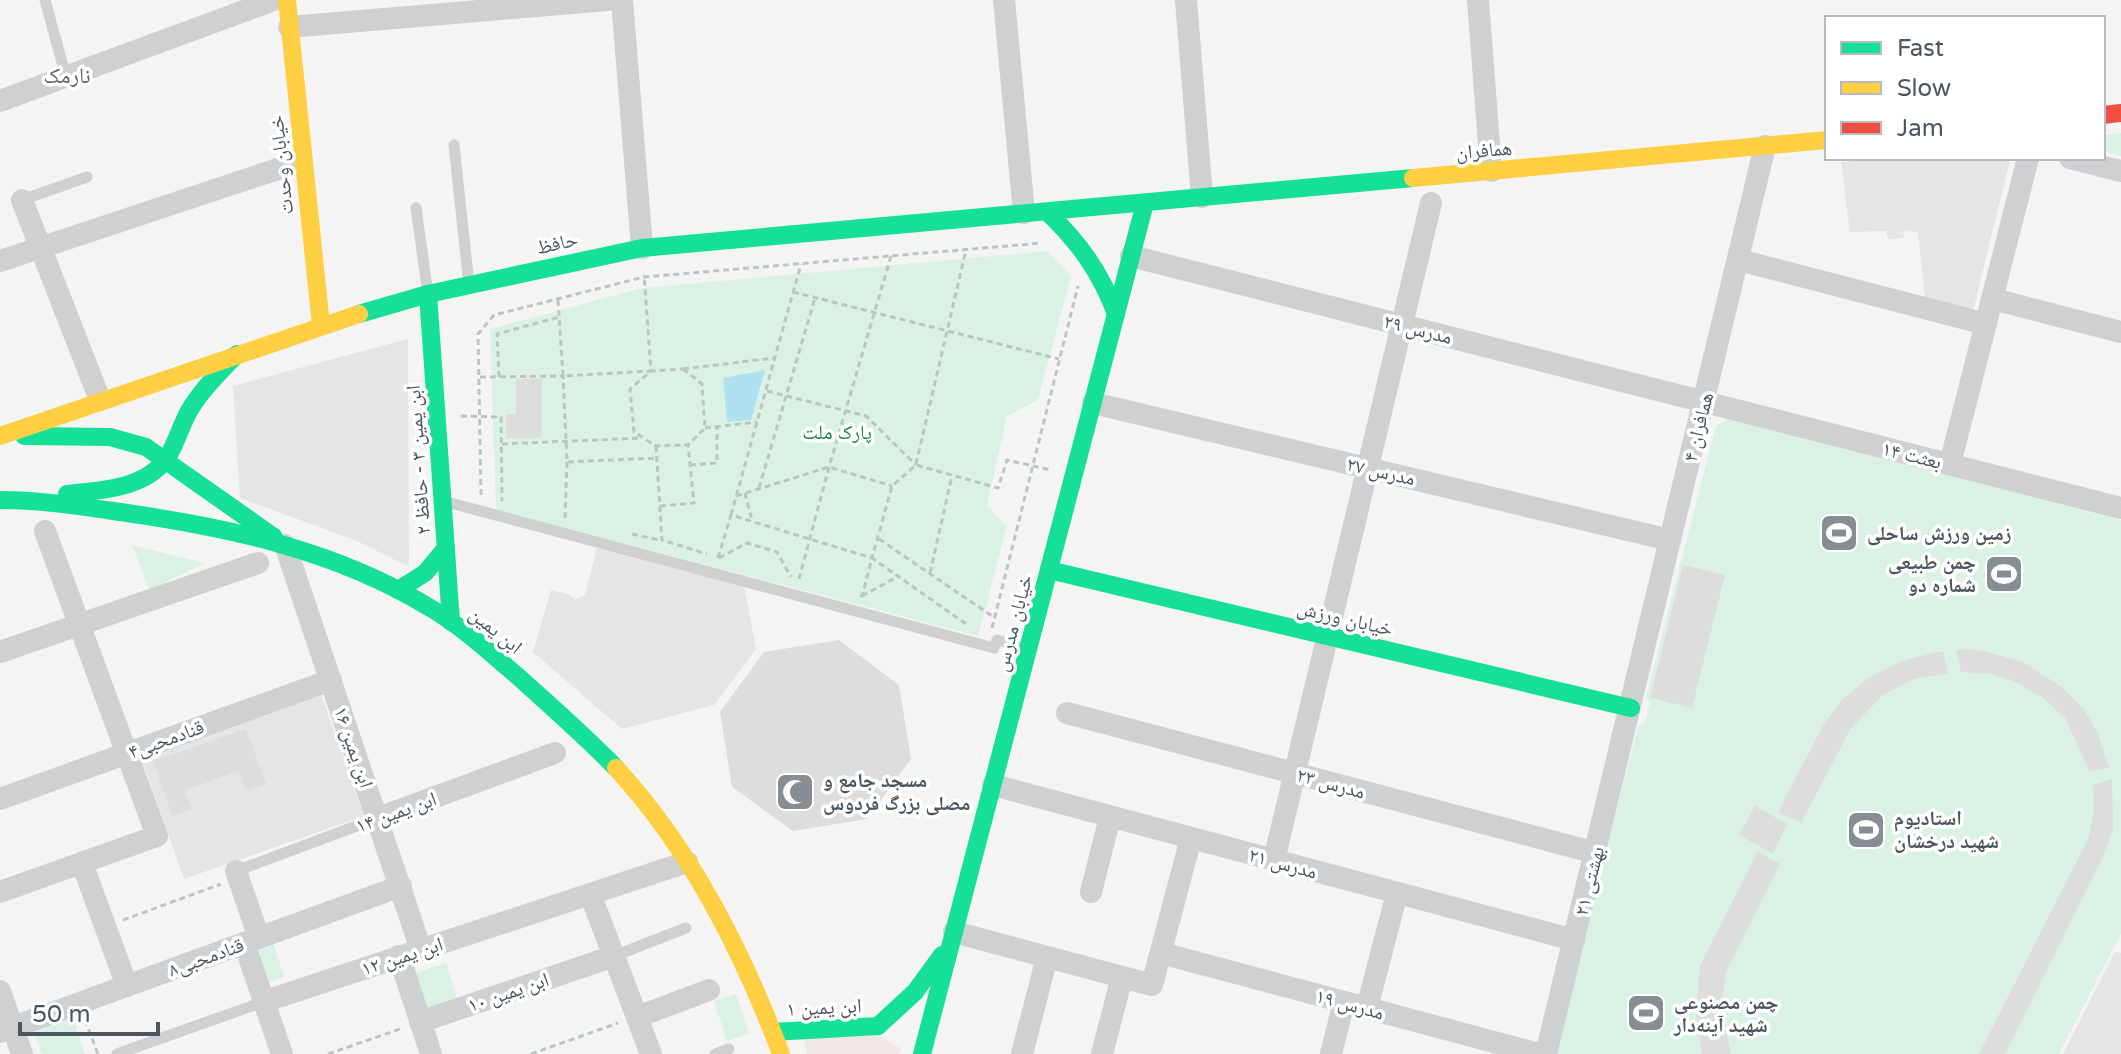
<svg xmlns="http://www.w3.org/2000/svg" width="2121" height="1054" font-family="'Varela Round','Noto Naskh Arabic',sans-serif">
  <rect width="100%" height="100%" fill="#f4f4f4"/>
  <!-- education -->
  <g fill="#e6e5e6">
    <path d="M 1889,158 L 2009,158 L 2010,160 L 1973,311 L 1925,300 L 1918,232 L 1903,230 L 1904,238 L 1888,239 L 1886,231 L 1850,232 L 1841,162 Z"/>
    <path d="M 408,339 L 409,567 L 357,541 L 240,498 L 233,386 Z"/>
    <path d="M 597,548 L 744,586 L 756,649 L 714,705 L 622,729 L 533,652 L 551,590 L 568,594 L 575,600 L 585,595 Z"/>
    <path d="M 321,694 L 364,816 L 184,879 L 141,757 Z"/>
    <path d="M 2115,952 L 2121,953 L 2121,1054 L 2063,1054 Z"/>
  </g>
  <!-- medical -->
  <path fill="#f1e7e6" d="M 876,1033 L 901,1049 L 899,1054 L 807,1054 L 803,1038 Z"/>
  <!-- green -->
  <g fill="#d9f2e3">
    <path d="M 2121,133 L 2121,156 L 2103,150 L 2103,135 Z"/>
    <path d="M 1048,251 L 1071,276 L 1038,400 L 1007,416 L 987,506 L 1007,526 L 978,636 L 496,510 L 490,329 L 642,288 Z"/>
    <path d="M 1729,419 L 2121,520 L 2121,933 L 2059,1054 L 1554,1054 L 1638,727 L 1645,722 L 1650,703 L 1646,697 L 1716,426 Z"/>
    <path d="M 132,545 L 205,563 L 149,590 Z"/>
    <path d="M 273,943 L 284,977 L 264,983 L 254,949 Z"/>
    <path d="M 446,963 L 458,1002 L 427,1011 L 415,973 Z"/>
    <path d="M 736,994 L 749,1034 L 727,1041 L 714,1001 Z"/>
    <path d="M 72,1015 L 85,1054 L 42,1054 L 33,1029 Z"/>
  </g>
  <!-- water -->
  <path fill="#aee2f0" d="M 765,370 L 751,420 L 727,422 L 723,378 Z"/>
  <!-- building -->
  <g fill="#ddddde">
    <path d="M 516,379 L 542,379 L 541,438 L 506,438 L 506,414 L 516,414 Z"/>
    <path d="M 1683,565 L 1725,575 L 1692,708 L 1650,698 Z"/>
    <path d="M 839,640 L 899,685 L 911,759 L 867,819 L 793,831 L 732,787 L 720,712 L 764,652 Z"/>
    <path d="M 1963,649 L 1985,651 L 2023,662 L 2062,687 L 2083,708 L 2097,731 L 2109,768 L 2089,771 L 2066,719 L 2042,697 L 2011,680 L 1991,674 L 1961,672 L 1956,651 Z"/>
    <path d="M 1943,651 L 1948,673 L 1914,679 L 1883,695 L 1851,728 L 1801,823 L 1778,812 L 1825,722 L 1844,698 L 1867,679 L 1901,661 Z"/>
    <path d="M 246,729 L 266,784 L 246,791 L 239,771 L 185,790 L 192,809 L 172,816 L 153,761 Z"/>
    <path d="M 2112,779 L 2113,828 L 2104,855 L 2005,1054 L 1979,1054 L 2089,837 L 2094,809 L 2093,785 Z"/>
    <path d="M 1755,806 L 1787,824 L 1773,854 L 1739,835 Z"/>
    <path d="M 1758,851 L 1780,864 L 1726,972 L 1721,1007 L 1731,1054 L 1702,1054 L 1696,1013 L 1700,966 Z"/>
  </g>
  <g fill="none" stroke-linecap="round" stroke-linejoin="round">
    <!-- path -->
    <g stroke="#bcc7c4" stroke-width="3" stroke-dasharray="6 4" stroke-linecap="butt">
      <path d="M 793,292 L 1059,359"/>
      <path d="M 558,300 L 563,376 L 651,371 L 644,275"/>
      <path d="M 683,369 L 702,384 L 705,428 L 688,445 L 656,446 L 634,432 L 630,389 L 651,371 Z"/>
      <path d="M 683,369 L 774,358"/>
      <path d="M 480,377 L 563,376 L 567,462 L 657,458"/>
      <path d="M 499,377 L 497,334 L 559,317"/>
      <path d="M 767,391 L 866,416 L 916,465"/>
      <path d="M 461,416 L 501,417 L 502,501"/>
      <path d="M 705,428 L 757,422"/>
      <path d="M 502,444 L 642,438"/>
      <path d="M 656,446 L 662,540 L 707,554"/>
      <path d="M 916,464 L 966,250"/>
      <path d="M 690,465 L 717,463 L 717,427"/>
      <path d="M 759,488 L 815,298"/>
      <path d="M 745,493 L 752,521"/>
      <path d="M 481,495 L 478,334 L 494,315 L 644,277 L 1042,243"/>
      <path d="M 736,496 L 829,467 L 892,486"/>
      <path d="M 660,506 L 694,503 L 688,445"/>
      <path d="M 731,515 L 801,264"/>
      <path d="M 565,518 L 567,462"/>
      <path d="M 632,534 L 660,540"/>
      <path d="M 879,539 L 995,618"/>
      <path d="M 718,558 L 731,515 L 872,558 L 892,486 L 916,465 L 998,488 L 1007,460 L 1051,470"/>
      <path d="M 719,558 L 747,543 L 777,552 L 791,577"/>
      <path d="M 930,573 L 952,476"/>
      <path d="M 799,579 L 829,467 L 891,256"/>
      <path d="M 860,596 L 862,596 L 872,558 L 969,626"/>
      <path d="M 862,596 L 897,577"/>
      <path d="M 992,628 L 1078,286"/>
      <path d="M 123,920 L 221,884"/>
      <path d="M 85,1020 L 98,1054"/>
      <path d="M 328,1054 L 400,1029"/>
      <path d="M 531,1054 L 618,1023"/>
    </g>
    <!-- lane -->
    <g stroke="#ced0d2" stroke-width="11">
      <path d="M 45,0 L 66,77"/>
      <path d="M 454,145 L 469,285"/>
      <path d="M 22,200 L 87,177"/>
      <path d="M 416,208 L 428,294"/>
      <path d="M 443,501 L 994,648 L 997,640 L 1028,649"/>
      <path d="M 236,871 L 378,818"/>
      <path d="M 614,956 L 686,928"/>
      <path d="M 117,1054 L 263,1002"/>
      <path d="M 715,1054 L 729,1049"/>
    </g>
    <!-- street -->
    <g stroke="#ced0d2" stroke-width="22">
      <path d="M 622,0 L 642,248"/>
      <path d="M 1004,0 L 1024,213"/>
      <path d="M 1186,0 L 1202,197"/>
      <path d="M 1478,0 L 1491,171"/>
      <path d="M 289,27 L 608,0"/>
      <path d="M 0,101 L 274,0"/>
      <path d="M 2070,158 L 2121,171"/>
      <path d="M 22,200 L 100,400"/>
      <path d="M 1131,256 L 2121,508"/>
      <path d="M 1739,260 L 1986,324"/>
      <path d="M 0,261 L 302,161"/>
      <path d="M 1993,299 L 2121,332"/>
      <path d="M 1093,403 L 1670,540"/>
      <path d="M 1950,464 L 2028,158"/>
      <path d="M 285,545 L 421,950"/>
      <path d="M 0,652 L 258,563"/>
      <path d="M 1067,713 L 1596,853"/>
      <path d="M 993,785 L 1574,940"/>
      <path d="M 0,799 L 331,680"/>
      <path d="M 378,818 L 555,753"/>
      <path d="M 1274,860 L 1431,203"/>
      <path d="M 82,863 L 127,986"/>
      <path d="M 236,871 L 259,938"/>
      <path d="M 0,892 L 157,836 L 45,531"/>
      <path d="M 1091,892 L 1110,817"/>
      <path d="M 591,896 L 651,1054"/>
      <path d="M 954,932 L 1152,985 L 1191,838"/>
      <path d="M 244,943 L 282,1054"/>
      <path d="M 1161,953 L 1539,1054"/>
      <path d="M 399,956 L 431,1054"/>
      <path d="M 0,991 L 22,1054"/>
      <path d="M 263,1002 L 687,862"/>
      <path d="M 1367,1008 L 1397,893"/>
      <path d="M 637,1017 L 709,990"/>
      <path d="M 420,1022 L 614,956"/>
      <path d="M 0,1032 L 401,886"/>
      <path d="M 1022,1054 L 1047,957"/>
      <path d="M 1102,1054 L 1122,977"/>
      <path d="M 1331,1054 L 1344,1002"/>
      <path d="M 1546,1054 L 1765,146"/>
    </g>
    <!-- fast -->
    <g stroke="#16e098" stroke-width="18">
      <path d="M 1047,212 C 1079,242 1101,273 1116,314"/>
      <path d="M 428,294 L 451,622"/>
      <path d="M 359,314 L 428,294 L 642,248 L 1413,178"/>
      <path d="M 24,436 L 110,437 L 146,447 L 274,537"/>
      <path d="M 67,494 C 102,490 147,489 168,456 C 177,442 181,425 189,411 C 202,389 220,372 237,354"/>
      <path d="M 0,500 C 43,500 85,507 127,513 C 231,528 336,551 427,606 C 462,626 492,654 523,681 C 554,709 586,737 616,768"/>
      <path d="M 1049,570 L 1631,708"/>
      <path d="M 398,590 L 425,573 L 446,548"/>
      <path d="M 878,1026 L 915,992 L 942,955"/>
      <path d="M 773,1032 L 878,1026"/>
      <path d="M 922,1054 L 1145,203"/>
    </g>
    <!-- slow -->
    <g stroke="#ffcf43" stroke-width="18">
      <path d="M 287,0 L 321,325"/>
      <path d="M 1413,178 L 1827,140"/>
      <path d="M 0,436 L 359,314"/>
      <path d="M 616,768 C 691,850 742,950 781,1054"/>
    </g>
    <!-- jam -->
    <path stroke="#f24e42" stroke-width="18" d="M 2103,115 L 2121,113"/>
  </g>
  <!-- icons -->
  <defs>
    <g id="stadium-square" transform="scale(2)"><rect x="-9" y="-9" width="18" height="18" rx="4" fill="#868d94" stroke="#fff"/><path d="M0-5a6.5 5 0 1 0 0 10a6.5 5 0 1 0 0-10ZM-3.5-1.8h7v3.6h-7Z" fill="#fff"/></g>
    <g id="mosque-square" transform="scale(2)"><rect x="-9" y="-9" width="18" height="18" rx="4" fill="#868d94" stroke="#fff"/><path d="M3.5-4.9A6 6 0 1 0 3.5 4.9A5 5 0 1 1 3.5-4.9Z" fill="#fff"/></g>
  </defs>
  <g fill-rule="evenodd">
    <use href="#stadium-square" x="1839" y="533"/>
    <use href="#stadium-square" x="2004" y="574"/>
    <use href="#mosque-square" x="795" y="792"/>
    <use href="#stadium-square" x="1866" y="830"/>
    <use href="#stadium-square" x="1646" y="1013"/>
  </g>
  <g text-anchor="middle" stroke-width="7" stroke-linejoin="round" paint-order="stroke">
    <!-- street labels -->
    <g font-size="20" fill="#4a5661" stroke="#fff">
      <text transform="translate(1484 150) rotate(-5)" y="7">همافران</text>
      <text transform="translate(281 165) rotate(-96)" y="7">خیابان وحدت</text>
      <text transform="translate(557 243) rotate(-13)" y="7">حافظ</text>
      <text transform="translate(1418 329) rotate(14)" y="7">مدرس ۲۹</text>
      <text transform="translate(1698 427) rotate(-76)" y="7">همافران ۴</text>
      <text transform="translate(1912 455) rotate(14)" y="7">بعثت ۱۴</text>
      <text transform="translate(418 460) rotate(-94)" y="7">ابن یمین ۳ - حافظ ۲</text>
      <text transform="translate(1381 471) rotate(13)" y="7">مدرس ۲۷</text>
      <text transform="translate(1345 618) rotate(13)" y="7">خیابان ورزش</text>
      <text transform="translate(1013 623) rotate(-75)" y="7">خیابان مدرس</text>
      <text transform="translate(496 630) rotate(39)" y="7">ابن یمین</text>
      <text transform="translate(166 739) rotate(-20)" y="7">قنادمحبی۴</text>
      <text transform="translate(354 747) rotate(71)" y="7">ابن یمین ۱۶</text>
      <text transform="translate(1331 783) rotate(15)" y="7">مدرس ۲۳</text>
      <text transform="translate(396 812) rotate(-20)" y="7">ابن یمین ۱۴</text>
      <text transform="translate(1283 863) rotate(15)" y="7">مدرس ۲۱</text>
      <text transform="translate(1589 881) rotate(-76)" y="7">بهشتی ۲۱</text>
      <text transform="translate(402 956) rotate(-18)" y="7">ابن یمین ۱۲</text>
      <text transform="translate(206 957) rotate(-20)" y="7">قنادمحبی۸</text>
      <text transform="translate(508 992) rotate(-19)" y="7">ابن یمین ۱۰</text>
      <text transform="translate(1350 1004) rotate(15)" y="7">مدرس ۱۹</text>
      <text transform="translate(824 1007) rotate(-3)" y="7">ابن یمین ۱</text>
    </g>
    <!-- park labels -->
    <g font-size="20" fill="#17864f" stroke="#fff">
      <text x="837" y="439">پارک ملت</text>
    </g>
    <!-- poi labels -->
    <g font-size="20" font-weight="bold" fill="#4a5661" stroke="#fff" text-anchor="start">
      <text x="1867" y="540">زمین ورزش ساحلی</text>
      <text x="1976" y="569" text-anchor="end">چمن طبیعی<tspan x="1976" dy="23">شماره دو</tspan></text>
      <text x="823" y="787">مسجد جامع و<tspan x="823" dy="23">مصلی بزرگ فردوس</tspan></text>
      <text x="1894" y="825">استادیوم<tspan x="1894" dy="23">شهید درخشان</tspan></text>
      <text x="1674" y="1009">چمن مصنوعی<tspan x="1674" dy="23">شهید آینه‌دار</tspan></text>
    </g>
    <!-- neighbourhood labels -->
    <g font-size="22" fill="#5f6368" stroke="#fff">
      <text x="67" y="83">نارمک</text>
    </g>
  </g>
  <!-- legend -->
  <rect x="1825" y="16" width="280" height="144" fill="#ffffff" stroke="#b7bbc0" stroke-width="2"/>
  <rect x="1841" y="42" width="40" height="12" fill="#16e098" stroke="#b7bbc0" stroke-width="2"/>
  <text x="1897" y="56" font-size="24" fill="#4a5661">Fast</text>
  <rect x="1841" y="82" width="40" height="12" fill="#ffcf43" stroke="#b7bbc0" stroke-width="2"/>
  <text x="1897" y="96" font-size="24" fill="#4a5661">Slow</text>
  <rect x="1841" y="122" width="40" height="12" fill="#f24e42" stroke="#b7bbc0" stroke-width="2"/>
  <text x="1897" y="136" font-size="24" fill="#4a5661">Jam</text>
  <!-- scale -->
  <path d="M20 1022v12h138v-12" fill="none" stroke="#4a5661" stroke-width="4"/>
  <text x="32" y="1022" font-size="24" fill="#4a5661" stroke="#ffffff" stroke-width="6" paint-order="stroke">50 m</text>
</svg>
